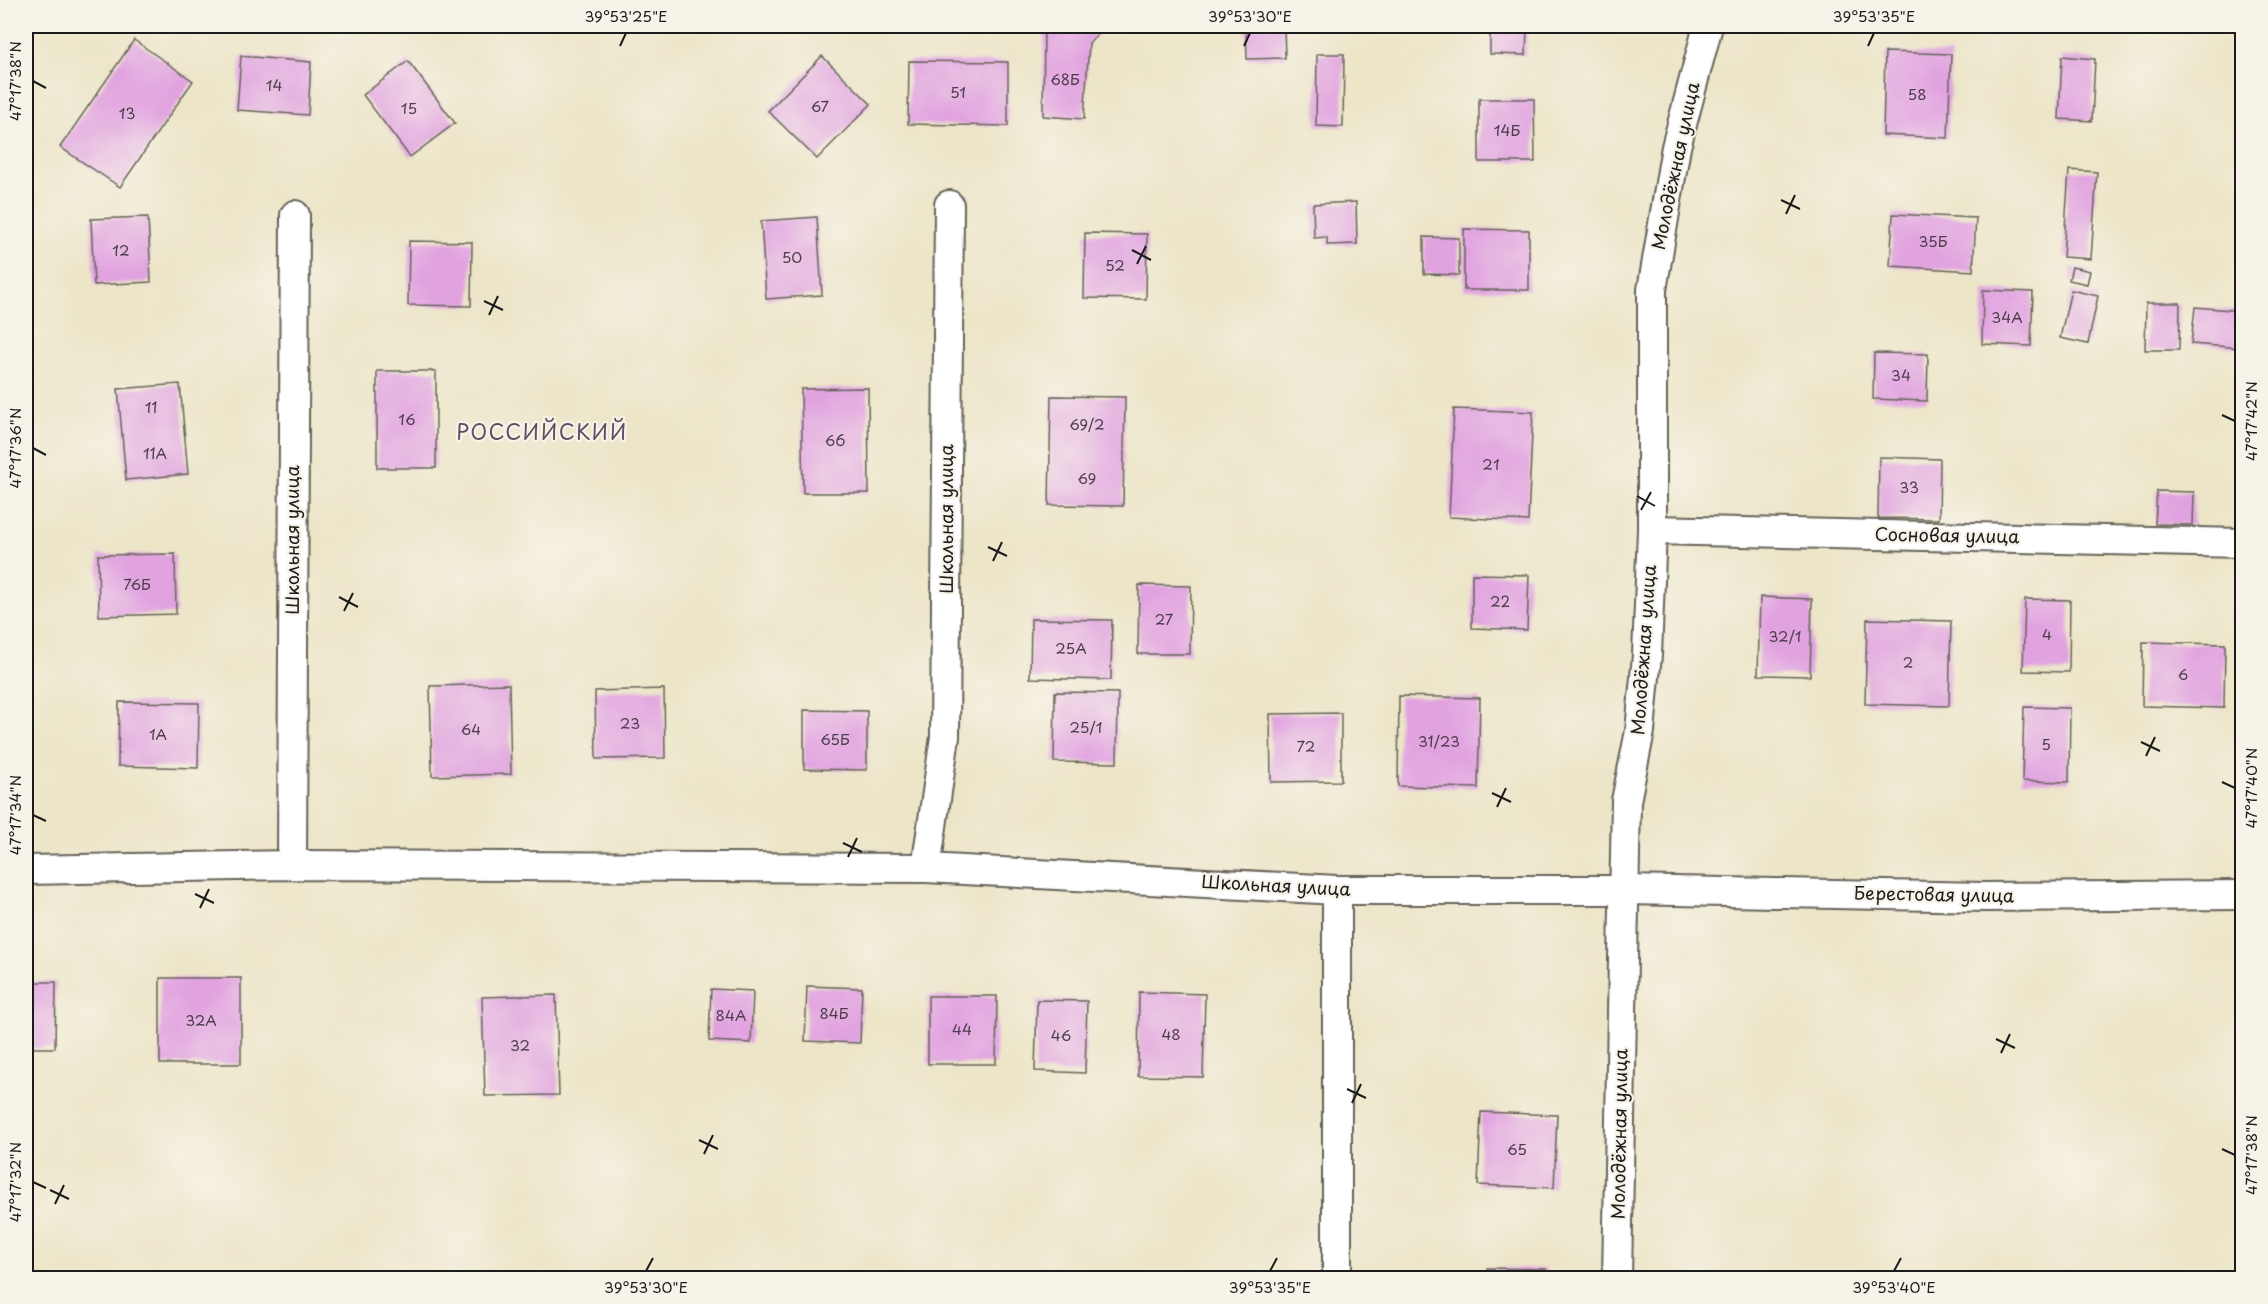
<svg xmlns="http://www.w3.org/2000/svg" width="2268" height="1304" font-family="'Playpen Sans',sans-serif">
  <rect width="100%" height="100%" fill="#f7f3e8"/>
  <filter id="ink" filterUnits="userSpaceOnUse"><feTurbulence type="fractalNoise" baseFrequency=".0167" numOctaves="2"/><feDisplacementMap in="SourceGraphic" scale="12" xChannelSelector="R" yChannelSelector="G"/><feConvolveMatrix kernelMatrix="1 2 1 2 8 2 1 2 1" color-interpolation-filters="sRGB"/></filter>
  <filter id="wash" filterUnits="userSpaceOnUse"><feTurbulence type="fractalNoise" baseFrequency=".008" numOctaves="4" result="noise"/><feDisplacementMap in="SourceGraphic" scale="24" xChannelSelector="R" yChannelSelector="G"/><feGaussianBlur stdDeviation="1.35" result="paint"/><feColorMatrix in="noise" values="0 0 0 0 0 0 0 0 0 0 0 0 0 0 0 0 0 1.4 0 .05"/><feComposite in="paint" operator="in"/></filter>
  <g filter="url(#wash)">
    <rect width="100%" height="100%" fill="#ece5c8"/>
    <g id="blocks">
      <!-- building -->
      <g fill="#e1a3e0">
        <path d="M 1044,26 L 1105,26 L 1089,43 L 1084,119 L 1043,116 Z"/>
        <path d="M 1246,26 L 1284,26 L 1285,58 L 1247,59 Z"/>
        <path d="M 1490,26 L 1527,26 L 1526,55 L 1490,54 Z"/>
        <path d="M 134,40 L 193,81 L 120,187 L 60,147 Z"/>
        <path d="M 1885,52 L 1951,54 L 1948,138 L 1883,135 Z"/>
        <path d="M 1317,54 L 1344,54 L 1343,127 L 1316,126 Z"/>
        <path d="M 241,56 L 311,62 L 308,115 L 237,110 Z"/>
        <path d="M 822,56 L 871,104 L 817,159 L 768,111 Z"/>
        <path d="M 2062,56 L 2095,59 L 2092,121 L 2059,119 Z"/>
        <path d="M 408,61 L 455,123 L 410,157 L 363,95 Z"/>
        <path d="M 909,61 L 1008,62 L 1008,126 L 908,124 Z"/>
        <path d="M 1479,99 L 1534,99 L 1535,162 L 1479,162 Z"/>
        <path d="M 2069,170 L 2097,172 L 2091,259 L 2063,257 Z"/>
        <path d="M 1356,202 L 1357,244 L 1327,245 L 1327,237 L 1314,238 L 1313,204 Z"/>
        <path d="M 1893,214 L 1976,218 L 1973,271 L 1890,266 Z"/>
        <path d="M 148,217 L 151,282 L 94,285 L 91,219 Z"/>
        <path d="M 817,217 L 822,295 L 766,299 L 761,221 Z"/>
        <path d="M 1464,229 L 1529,230 L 1529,290 L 1464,290 Z"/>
        <path d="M 1085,233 L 1147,234 L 1146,299 L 1084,298 Z"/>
        <path d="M 1424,237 L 1459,238 L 1459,275 L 1424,274 Z"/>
        <path d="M 409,241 L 472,242 L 471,306 L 408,305 Z"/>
        <path d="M 2072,267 L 2090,271 L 2087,284 L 2069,280 Z"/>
        <path d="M 1983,290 L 2033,292 L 2031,346 L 1982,344 Z"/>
        <path d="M 2071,290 L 2098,296 L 2088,344 L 2060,338 Z"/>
        <path d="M 2146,303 L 2180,303 L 2179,350 L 2145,350 Z"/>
        <path d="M 2195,307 L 2242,311 L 2242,348 L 2191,344 Z"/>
        <path d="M 1874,353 L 1928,354 L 1927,401 L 1873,399 Z"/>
        <rect x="377" y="371" width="59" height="97"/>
        <path d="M 180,384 L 188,474 L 126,480 L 118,389 Z"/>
        <path d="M 868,388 L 869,493 L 803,493 L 801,389 Z"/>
        <path d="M 1051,396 L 1125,397 L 1123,506 L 1049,505 Z"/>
        <path d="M 1454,409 L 1533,412 L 1528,521 L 1449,517 Z"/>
        <path d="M 1879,457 L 1940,459 L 1939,519 L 1878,518 Z"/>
        <path d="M 2157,491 L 2194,492 L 2193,525 L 2155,524 Z"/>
        <path d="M 175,554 L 176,614 L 99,616 L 98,555 Z"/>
        <path d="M 1472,574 L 1529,575 L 1527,630 L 1472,628 Z"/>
        <path d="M 1139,585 L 1191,586 L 1190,654 L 1138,654 Z"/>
        <path d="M 1760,597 L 1812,599 L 1810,676 L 1758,675 Z"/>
        <path d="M 2025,599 L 2070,600 L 2069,672 L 2023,671 Z"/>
        <path d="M 1031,619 L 1112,620 L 1111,680 L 1030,678 Z"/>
        <path d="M 1867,619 L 1951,621 L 1949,706 L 1865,704 Z"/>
        <path d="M 2143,642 L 2225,644 L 2224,708 L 2142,706 Z"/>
        <path d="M 509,684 L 511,774 L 432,776 L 430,686 Z"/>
        <path d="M 664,689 L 665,758 L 596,759 L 595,691 Z"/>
        <path d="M 1055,692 L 1118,693 L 1117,763 L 1054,762 Z"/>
        <path d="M 1399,696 L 1480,698 L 1478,788 L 1398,786 Z"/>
        <path d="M 119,702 L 199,703 L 198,768 L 118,766 Z"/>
        <path d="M 2024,707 L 2070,708 L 2069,782 L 2022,781 Z"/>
        <path d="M 804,710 L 867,711 L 867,770 L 804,769 Z"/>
        <path d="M 1341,713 L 1341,781 L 1271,782 L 1270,714 Z"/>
        <rect x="160" y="978" width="81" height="86"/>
        <path d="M 26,982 L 56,982 L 55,1048 L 26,1048 Z"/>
        <path d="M 807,986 L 862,988 L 860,1043 L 805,1041 Z"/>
        <path d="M 711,989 L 753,991 L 751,1043 L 709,1041 Z"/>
        <path d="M 1139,992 L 1205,994 L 1203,1077 L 1138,1076 Z"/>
        <path d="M 556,995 L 559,1095 L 485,1096 L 482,997 Z"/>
        <path d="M 928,996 L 997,996 L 996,1064 L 928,1064 Z"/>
        <path d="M 1037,1000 L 1087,1001 L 1085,1073 L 1035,1071 Z"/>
        <path d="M 1481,1112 L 1557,1115 L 1554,1188 L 1478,1185 Z"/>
        <path d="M 1487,1268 L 1546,1269 L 1546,1278 L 1487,1278 Z"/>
      </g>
    </g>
  </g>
  <g filter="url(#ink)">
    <use href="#blocks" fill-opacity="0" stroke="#656258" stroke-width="1.5"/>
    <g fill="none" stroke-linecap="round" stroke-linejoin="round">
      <!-- street casing -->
      <g stroke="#656258" stroke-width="32">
        <g id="street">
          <path d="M 1652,530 L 2242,543"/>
          <path d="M 292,865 L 295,215"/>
          <path d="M 926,868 L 945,737 L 949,205"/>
          <path d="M 26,870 L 292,865 L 926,868 L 1337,890 L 1626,890 L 1985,897 L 2242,895"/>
          <path d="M 1337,890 L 1337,1278"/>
          <path d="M 1617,1278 L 1626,801 L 1640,731 L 1647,655 L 1652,530 L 1652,290 L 1676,147 L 1708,26"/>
        </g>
      </g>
      <!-- street -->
      <use href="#street" stroke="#fff" stroke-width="28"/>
    </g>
  </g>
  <!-- ticks -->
  <path fill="none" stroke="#1c1c1c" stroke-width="2" d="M 620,46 L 626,33M 1244,46 L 1250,33M 1868,46 L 1874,33M 33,81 L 46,88M 1781,200 L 1800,209M 1786,214 L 1795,195M 1132,250 L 1151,260M 1137,264 L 1146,246M 484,301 L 503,310M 489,315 L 498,296M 2222,415 L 2235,421M 33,448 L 46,455M 1637,496 L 1655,506M 1641,510 L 1651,492M 988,547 L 1007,556M 993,561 L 1002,542M 339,597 L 358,607M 344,611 L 353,593M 2141,742 L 2160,751M 2146,756 L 2155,737M 2222,782 L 2235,788M 1492,793 L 1511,802M 1497,807 L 1506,788M 33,815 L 46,821M 843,843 L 862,852M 848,857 L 857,838M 195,894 L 214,903M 200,908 L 209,889M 1996,1039 L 2015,1048M 2001,1053 L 2010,1034M 1347,1089 L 1366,1098M 1352,1103 L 1361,1084M 699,1140 L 718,1149M 2222,1149 L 2235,1155M 704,1154 L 713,1135M 33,1182 L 46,1188M 50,1190 L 69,1199M 55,1204 L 64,1185M 646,1271 L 653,1258M 1270,1271 L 1277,1258M 1894,1271 L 1901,1258"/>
  <g text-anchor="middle" stroke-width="4.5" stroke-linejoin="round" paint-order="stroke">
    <!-- number labels -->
    <g font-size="15" fill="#4d3e4d">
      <text x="1065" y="85">68Б</text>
      <text x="274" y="91">14</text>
      <text x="958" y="98">51</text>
      <text x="1917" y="100">58</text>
      <text x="820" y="112">67</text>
      <text x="409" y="114">15</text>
      <text x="127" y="119">13</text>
      <text x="1507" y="136">14Б</text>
      <text x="1933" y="247">35Б</text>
      <text x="121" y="256">12</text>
      <text x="792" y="263">50</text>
      <text x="1115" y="271">52</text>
      <text x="2007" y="323">34А</text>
      <text x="1901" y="381">34</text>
      <text x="151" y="413">11</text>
      <text x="407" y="425">16</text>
      <text x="1087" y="430">69/2</text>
      <text x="835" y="446">66</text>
      <text x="155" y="459">11А</text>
      <text x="1491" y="470">21</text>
      <text x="1087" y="484">69</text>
      <text x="1909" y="493">33</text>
      <text x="137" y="590">76Б</text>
      <text x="1500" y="607">22</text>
      <text x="1164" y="625">27</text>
      <text x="2047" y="640">4</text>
      <text x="1785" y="642">32/1</text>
      <text x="1071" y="654">25А</text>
      <text x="1908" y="668">2</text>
      <text x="2183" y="680">6</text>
      <text x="630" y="729">23</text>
      <text x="1086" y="733">25/1</text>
      <text x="471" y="735">64</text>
      <text x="158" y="740">1А</text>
      <text x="835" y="745">65Б</text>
      <text x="1439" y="747">31/23</text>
      <text x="2046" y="750">5</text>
      <text x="1306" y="752">72</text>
      <text x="834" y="1019">84Б</text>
      <text x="731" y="1021">84А</text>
      <text x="201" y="1026">32А</text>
      <text x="962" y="1035">44</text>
      <text x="1171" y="1040">48</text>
      <text x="1061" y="1041">46</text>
      <text x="520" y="1051">32</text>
      <text x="1517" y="1155">65</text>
    </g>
    <!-- street labels -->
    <g font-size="18" fill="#1c1c1c" stroke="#f7f3e8">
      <text transform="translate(1676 166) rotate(-78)" y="6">Молодёжная улица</text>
      <text transform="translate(947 519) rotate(-90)" y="6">Школьная улица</text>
      <text transform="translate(1947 536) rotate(1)" y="6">Сосновая улица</text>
      <text transform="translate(293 540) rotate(-90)" y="6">Школьная улица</text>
      <text transform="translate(1644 650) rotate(-86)" y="6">Молодёжная улица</text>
      <text transform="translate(1276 886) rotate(3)" y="6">Школьная улица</text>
      <text transform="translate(1934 895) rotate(1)" y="6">Берестовая улица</text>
      <text transform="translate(1620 1134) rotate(-89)" y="6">Молодёжная улица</text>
    </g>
    <!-- quarter labels -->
    <g font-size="21" letter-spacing="1.5" fill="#614b61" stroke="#f7f3e8">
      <text x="542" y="440">РОССИЙСКИЙ</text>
    </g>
  </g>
  <!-- margin -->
  <rect width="2268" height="1304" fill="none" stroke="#f7f3e8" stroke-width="66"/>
  <rect x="33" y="33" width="2202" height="1238" fill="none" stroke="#1c1c1c" stroke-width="2"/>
  <g font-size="15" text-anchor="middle" fill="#1c1c1c">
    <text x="626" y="22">39°53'25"E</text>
    <text x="1250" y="22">39°53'30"E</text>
    <text x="1874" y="22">39°53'35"E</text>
    <text transform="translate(16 81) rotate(-90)" y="5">47°17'38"N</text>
    <text transform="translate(2252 421) rotate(-90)" y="5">47°17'42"N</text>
    <text transform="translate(16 448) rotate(-90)" y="5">47°17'36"N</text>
    <text transform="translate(2252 788) rotate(-90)" y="5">47°17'40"N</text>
    <text transform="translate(16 815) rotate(-90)" y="5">47°17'34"N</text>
    <text transform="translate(2252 1155) rotate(-90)" y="5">47°17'38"N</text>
    <text transform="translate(16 1182) rotate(-90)" y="5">47°17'32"N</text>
    <text x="646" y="1293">39°53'30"E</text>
    <text x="1270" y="1293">39°53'35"E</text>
    <text x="1894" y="1293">39°53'40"E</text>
  </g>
</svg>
